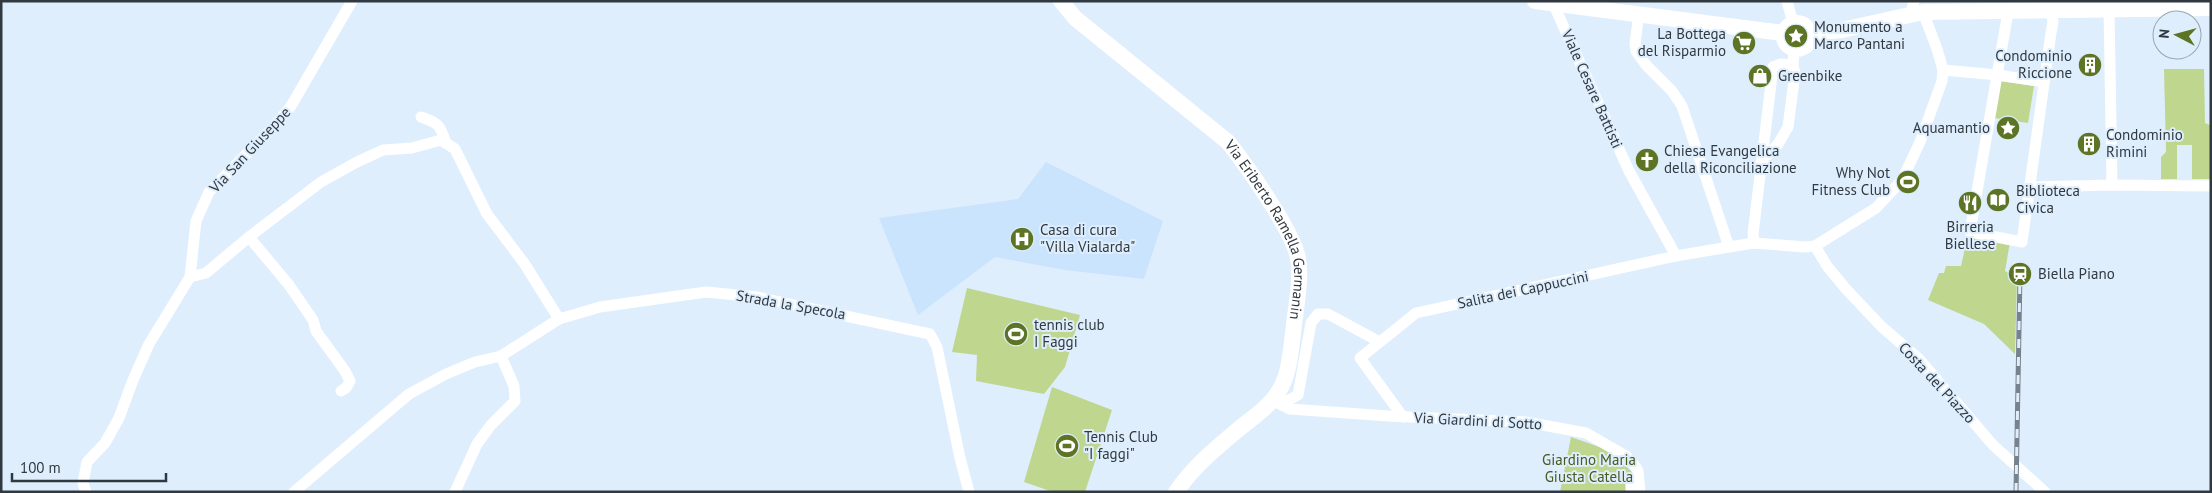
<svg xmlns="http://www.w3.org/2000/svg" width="2212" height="493" font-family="'PT Sans',sans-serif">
  <rect width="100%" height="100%" fill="#deeefd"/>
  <!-- built -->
  <path fill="#c9e4fc" d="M 1046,162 L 1163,221 L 1144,279 L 1065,270 L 995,257 L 918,315 L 879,218 L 1018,199 Z"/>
  <!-- green -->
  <g fill="#bfd68f">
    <path d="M 2164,69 L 2204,69 L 2205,123 L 2210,125 L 2211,179 L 2192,179 L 2192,145 L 2177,145 L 2177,179 L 2161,179 L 2161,157 L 2166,152 Z"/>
    <path d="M 1999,81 L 2034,86 L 2028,123 L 1994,118 Z"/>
    <path d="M 1968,235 L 2010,242 L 2005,271 L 2017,278 L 2015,354 L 1984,324 L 1928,300 L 1939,273 L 1944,273 L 1946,266 L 1961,266 Z"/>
    <path d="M 967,288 L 1080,315 L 1065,367 L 1044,394 L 976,381 L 977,355 L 952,352 Z"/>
    <path d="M 1052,387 L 1112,410 L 1085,492 L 1053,492 L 1024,482 Z"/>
    <path d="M 1571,437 L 1608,450 L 1633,473 L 1627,480 L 1627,492 L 1560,492 Z"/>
  </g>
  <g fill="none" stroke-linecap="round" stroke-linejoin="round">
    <!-- street -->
    <g stroke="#fff" stroke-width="11">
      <path d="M 1552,1 L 1629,171 L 1676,256"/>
      <path d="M 1787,1 L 1793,23"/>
      <path d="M 2109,8 L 2112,185"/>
      <path d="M 2008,12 L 1970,232 L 2022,242 L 2051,33 L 2053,22 L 2049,1"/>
      <path d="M 1911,13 L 1914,1"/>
      <path d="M 1639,14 L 1635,43 L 1636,51 L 1646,65 L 1672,91 L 1682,106 L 1729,247"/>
      <path d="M 1943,70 L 1998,75 L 2044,82"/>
      <path d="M 421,117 C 439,123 440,125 446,143"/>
      <path d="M 1761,162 L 1778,144 L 1788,127 L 1795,73 L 1793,65 L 1794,49"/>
      <path d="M 2029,187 L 2112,185 L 2211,186"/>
      <path d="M 249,237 L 289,285 L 313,320 L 316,331 L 345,371 L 350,381 L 346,388 L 341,391"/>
      <path d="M 1754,243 L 1753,234 L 1773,67 L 1781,64 L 1793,65"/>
      <path d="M 1815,246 L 1827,266 L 1846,289 L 1881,326 L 1920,360 L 1993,445 L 2045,492"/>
      <path d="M 190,277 L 206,273 L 249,237 L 321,182 L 357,162 L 383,150 L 412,148 L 441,140 L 455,149 L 487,214 L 524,263 L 559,319"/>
      <path d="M 1272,400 L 1290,409 L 1388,416 L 1526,422 L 1586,433 L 1626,456 L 1633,463 L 1638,471 L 1640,492"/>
      <path d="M 1274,400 L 1287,401 L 1298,395 L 1311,323 L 1318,314 L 1328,314 L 1380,342"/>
      <path d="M 1403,417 L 1360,358 L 1416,313 L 1676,256 L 1729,247 L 1754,243 L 1805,247 L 1815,246 L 1876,208 L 1902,180 L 1920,142 L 1942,81 L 1943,70 L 1937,49 L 1923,12"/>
      <path d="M 86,492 L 83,483 L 87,462 L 105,443 L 119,418 L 133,380 L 149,344 L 190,277 L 196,221 L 209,192 L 274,126 L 291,106 L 352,1"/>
      <path d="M 294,492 L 409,394 L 446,374 L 475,362 L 501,356 L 559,319 L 600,307 L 706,292 L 757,297 L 930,334 L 937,347 L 960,458 L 969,492"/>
      <path d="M 455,492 L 477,444 L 491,425 L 515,401 L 514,386 L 501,356"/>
      <path d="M 1631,492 L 1631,479"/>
    </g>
    <!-- secondary -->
    <g stroke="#fff" stroke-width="16">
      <path id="s1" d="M 1061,1 L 1075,18 L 1228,142 C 1246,165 1293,231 1298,258 C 1302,282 1295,310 1293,334 C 1290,357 1289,380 1274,398 C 1265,410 1251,419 1240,428 C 1216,448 1193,467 1176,492"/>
      <path d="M 1535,1 L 1783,33"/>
      <circle cx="1797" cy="36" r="13"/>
      <path d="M 1810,33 L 1842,30 L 1923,12 L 2211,8"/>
    </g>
    <!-- rail casing -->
    <g stroke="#77828c" stroke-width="5">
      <path id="rail" d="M 2016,492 L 2020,274"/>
    </g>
    <!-- rail -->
    <use href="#rail" stroke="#deeefd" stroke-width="3" stroke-dasharray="9" stroke-linecap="butt"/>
  </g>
  <!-- icons -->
  <defs>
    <g id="sight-disc" transform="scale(1.25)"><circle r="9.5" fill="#5e7425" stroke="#deeefd"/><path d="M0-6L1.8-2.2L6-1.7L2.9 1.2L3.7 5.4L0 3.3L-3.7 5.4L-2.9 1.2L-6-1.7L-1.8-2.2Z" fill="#fff"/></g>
    <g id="supermarket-disc" transform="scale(1.25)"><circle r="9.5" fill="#5e7425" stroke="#deeefd"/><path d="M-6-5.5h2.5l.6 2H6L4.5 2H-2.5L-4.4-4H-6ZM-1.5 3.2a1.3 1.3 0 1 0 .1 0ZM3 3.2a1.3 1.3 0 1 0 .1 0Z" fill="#fff"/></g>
    <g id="building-disc" transform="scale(1.25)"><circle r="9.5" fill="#5e7425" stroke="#deeefd"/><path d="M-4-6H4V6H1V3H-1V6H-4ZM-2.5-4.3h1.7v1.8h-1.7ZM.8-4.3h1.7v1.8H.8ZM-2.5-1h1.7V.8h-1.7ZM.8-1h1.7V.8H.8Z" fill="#fff"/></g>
    <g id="shop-disc" transform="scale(1.25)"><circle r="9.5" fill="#5e7425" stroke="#deeefd"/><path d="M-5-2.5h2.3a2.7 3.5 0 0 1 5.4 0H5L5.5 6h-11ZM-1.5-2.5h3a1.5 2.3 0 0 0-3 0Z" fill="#fff"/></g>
    <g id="church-disc" transform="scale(1.25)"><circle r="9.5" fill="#5e7425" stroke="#deeefd"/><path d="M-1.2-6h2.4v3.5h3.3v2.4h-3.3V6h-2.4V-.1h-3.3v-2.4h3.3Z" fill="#fff"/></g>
    <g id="stadium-disc" transform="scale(1.25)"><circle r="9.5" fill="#5e7425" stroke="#deeefd"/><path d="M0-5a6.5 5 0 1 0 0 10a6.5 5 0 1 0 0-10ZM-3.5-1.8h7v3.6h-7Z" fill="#fff"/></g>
    <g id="library-disc" transform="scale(1.25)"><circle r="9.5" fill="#5e7425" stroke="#deeefd"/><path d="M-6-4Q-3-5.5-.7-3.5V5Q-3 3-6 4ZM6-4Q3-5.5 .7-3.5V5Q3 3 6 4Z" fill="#fff"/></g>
    <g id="restaurant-disc" transform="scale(1.25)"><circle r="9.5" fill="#5e7425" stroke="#deeefd"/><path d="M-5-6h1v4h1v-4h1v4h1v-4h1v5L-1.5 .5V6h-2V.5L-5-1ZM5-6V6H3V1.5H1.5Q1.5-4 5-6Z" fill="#fff"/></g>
    <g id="hospital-disc" transform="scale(1.25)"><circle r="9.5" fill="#5e7425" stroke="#deeefd"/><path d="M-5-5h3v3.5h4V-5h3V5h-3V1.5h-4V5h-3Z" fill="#fff"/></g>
    <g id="station-disc" transform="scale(1.25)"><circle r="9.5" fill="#5e7425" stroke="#deeefd"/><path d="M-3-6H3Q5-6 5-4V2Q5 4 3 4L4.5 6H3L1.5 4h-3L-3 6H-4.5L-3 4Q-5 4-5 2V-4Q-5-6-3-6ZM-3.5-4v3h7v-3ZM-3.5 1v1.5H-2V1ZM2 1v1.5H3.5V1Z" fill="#fff"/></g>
  </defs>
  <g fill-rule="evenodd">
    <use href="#sight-disc" x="1796" y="36"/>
    <use href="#supermarket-disc" x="1744" y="43"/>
    <use href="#building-disc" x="2090" y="65"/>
    <use href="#shop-disc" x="1760" y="76"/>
    <use href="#sight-disc" x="2008" y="128"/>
    <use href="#building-disc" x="2089" y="144"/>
    <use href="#church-disc" x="1647" y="160"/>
    <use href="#stadium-disc" x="1908" y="182"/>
    <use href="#library-disc" x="1998" y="200"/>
    <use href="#restaurant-disc" x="1970" y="203"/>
    <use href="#hospital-disc" x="1022" y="239"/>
    <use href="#station-disc" x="2020" y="274"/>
    <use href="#stadium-disc" x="1016" y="334"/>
    <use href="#stadium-disc" x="1067" y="446"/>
  </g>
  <g text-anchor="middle" stroke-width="4" stroke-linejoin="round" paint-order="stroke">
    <!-- poi labels -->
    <g font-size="15" fill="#313940" stroke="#deeefd" text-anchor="start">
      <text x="1814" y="32">Monumento a<tspan x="1814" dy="17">Marco Pantani</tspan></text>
      <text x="1726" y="39" text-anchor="end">La Bottega<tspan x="1726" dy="17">del Risparmio</tspan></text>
      <text x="2072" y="61" text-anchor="end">Condominio<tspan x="2072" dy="17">Riccione</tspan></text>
      <text x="1778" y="81">Greenbike</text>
      <text x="1990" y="133" text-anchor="end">Aquamantio</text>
      <text x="2106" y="140">Condominio<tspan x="2106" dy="17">Rimini</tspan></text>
      <text x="1664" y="156">Chiesa Evangelica<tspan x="1664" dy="17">della Riconciliazione</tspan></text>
      <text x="1890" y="178" text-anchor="end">Why Not<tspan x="1890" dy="17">Fitness Club</tspan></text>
      <text x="2016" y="196">Biblioteca<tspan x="2016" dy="17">Civica</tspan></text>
      <text x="1970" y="232" text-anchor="middle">Birreria<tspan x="1970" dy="17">Biellese</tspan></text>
      <text x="1040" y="235">Casa di cura<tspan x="1040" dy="17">"Villa Vialarda"</tspan></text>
      <text x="2038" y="279">Biella Piano</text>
      <text x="1034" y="330">tennis club<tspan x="1034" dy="17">I Faggi</tspan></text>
      <text x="1084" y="442">Tennis Club<tspan x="1084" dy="17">"I faggi"</tspan></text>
    </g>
    <!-- street labels -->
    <g font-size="15" fill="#313940" stroke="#deeefd">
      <text transform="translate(1592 89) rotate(66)" y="5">Viale Cesare Battisti</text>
      <text transform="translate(250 150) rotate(-47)" y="5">Via San Giuseppe</text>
      <text dy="5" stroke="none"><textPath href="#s1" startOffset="318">Via Eriberto Ramella Germanin</textPath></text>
      <text transform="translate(1523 290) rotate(-12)" y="5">Salita dei Cappuccini</text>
      <text transform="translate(791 305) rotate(10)" y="5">Strada la Specola</text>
      <text transform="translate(1937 383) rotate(47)" y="5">Costa del Piazzo</text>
      <text transform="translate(1478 421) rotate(3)" y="5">Via Giardini di Sotto</text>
    </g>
    <!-- park labels -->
    <g font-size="15" fill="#495a1e" stroke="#deeefd">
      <text x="1589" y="465">Giardino Maria<tspan x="1589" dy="17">Giusta Catella</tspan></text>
    </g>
  </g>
  <!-- border -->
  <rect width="2212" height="493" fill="none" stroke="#313940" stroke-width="5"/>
  <!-- north arrow -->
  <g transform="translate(2177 35) rotate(276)"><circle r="24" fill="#deeefd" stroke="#99a6b1"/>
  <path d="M0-4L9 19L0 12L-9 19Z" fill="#5e7425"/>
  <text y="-8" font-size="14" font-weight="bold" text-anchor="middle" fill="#313940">N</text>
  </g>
  <!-- scale -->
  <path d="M12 473v8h154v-8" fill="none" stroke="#313940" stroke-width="2.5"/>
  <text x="20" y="473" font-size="15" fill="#313940" stroke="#deeefd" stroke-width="4" paint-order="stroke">100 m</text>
</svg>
